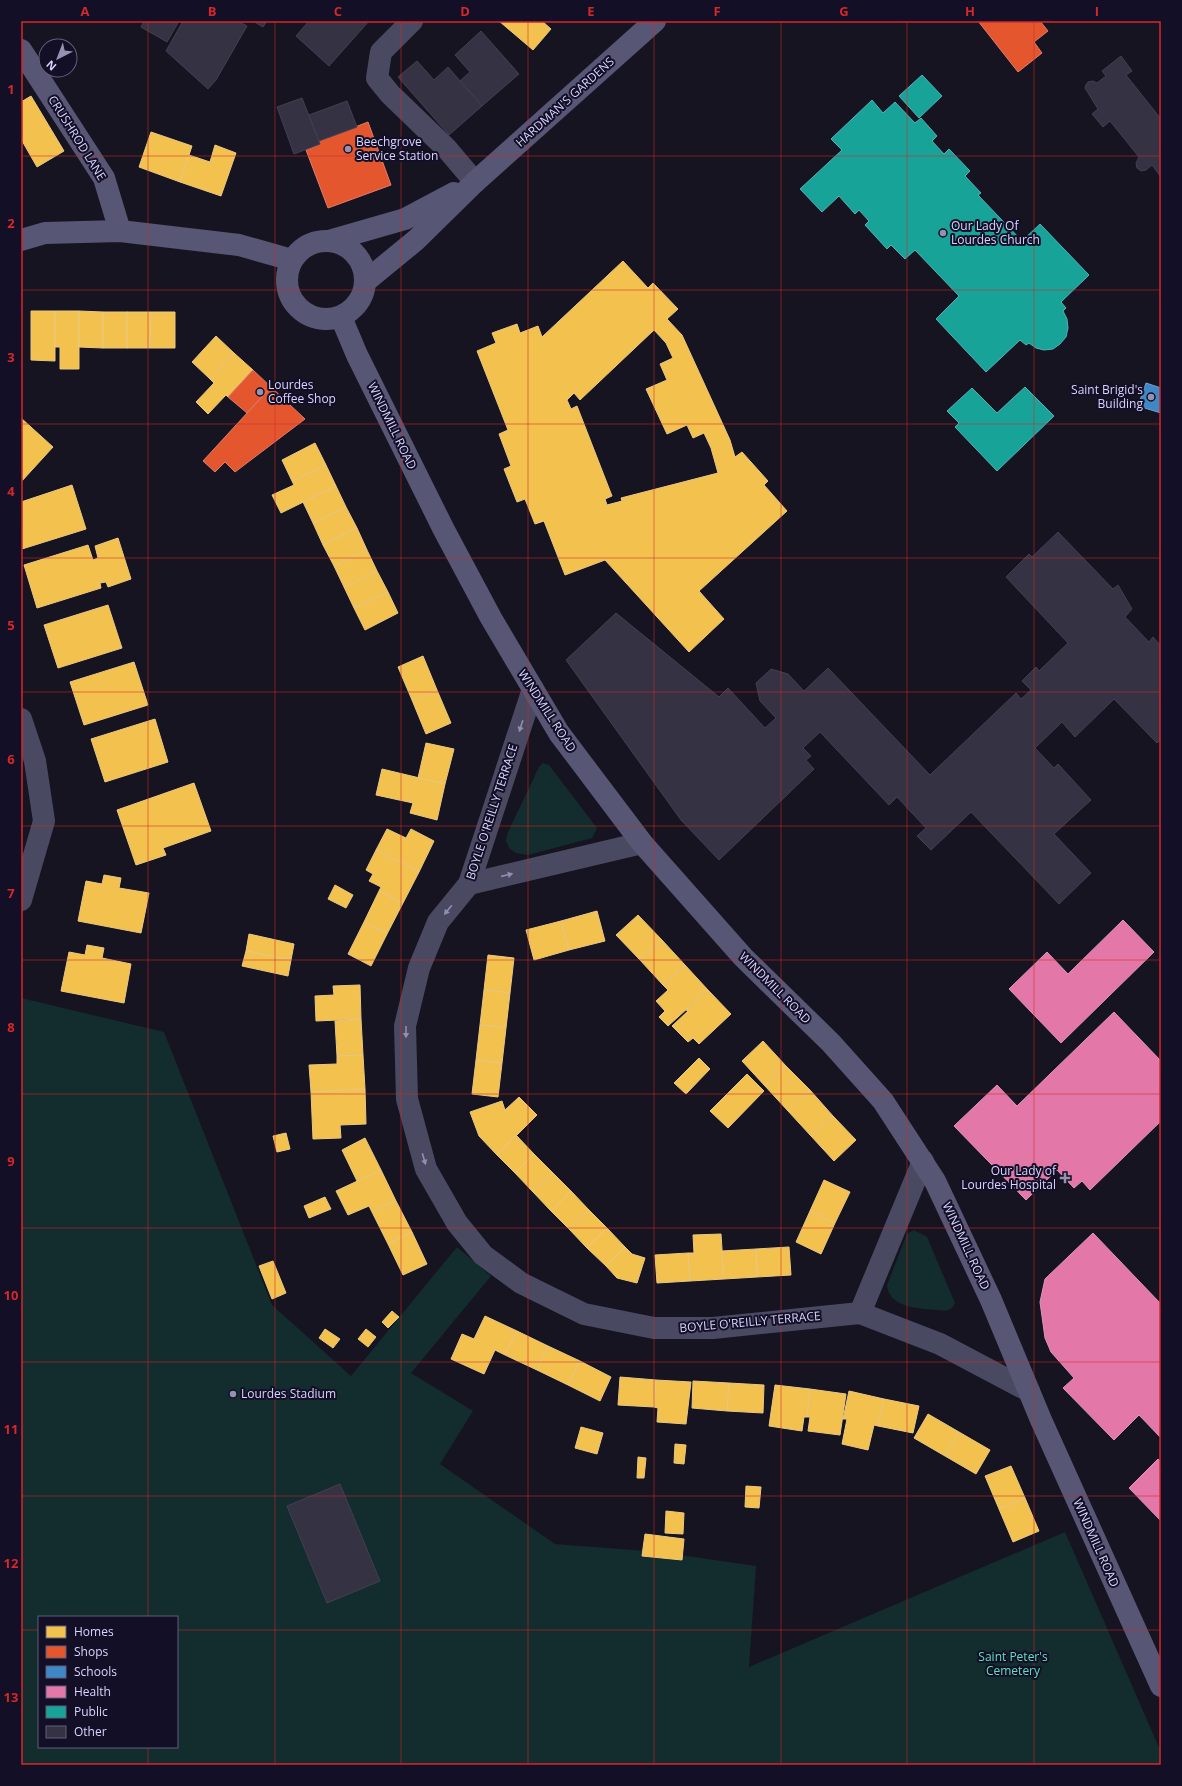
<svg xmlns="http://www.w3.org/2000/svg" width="1182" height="1786" font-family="'Open Sans',sans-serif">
  <rect width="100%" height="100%" fill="#161421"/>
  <!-- green -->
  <g fill="#132c2d" fill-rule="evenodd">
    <path d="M 543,763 L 549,765 L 597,828 L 592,838 L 528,855 L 516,853 L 510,849 L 506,841 L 508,832 L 539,767 Z"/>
    <path d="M 21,998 L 164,1032 L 272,1305 L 351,1376 L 457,1247 L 491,1276 L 411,1373 L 473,1411 L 440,1464 L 555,1544 L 659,1552 L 756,1566 L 749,1667 L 1065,1532 L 1161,1752 L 1161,1765 L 21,1765 ZM 39,1617 L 177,1617 L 177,1747 L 39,1747 Z"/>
    <path d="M 914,1230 L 927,1237 L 955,1303 L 952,1308 L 946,1311 C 926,1308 889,1311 887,1285 L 907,1234 Z"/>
  </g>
  <!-- homes -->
  <g fill="#f2c14e" stroke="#eac783" fill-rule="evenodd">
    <path d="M 499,21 L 542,21 L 551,29 L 533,50 Z"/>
    <path d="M 31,96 L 64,151 L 37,167 L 21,139 L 21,102 Z"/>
    <path d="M 151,132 L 192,146 L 180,182 L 139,167 Z"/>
    <path d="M 215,145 L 236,153 L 221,196 L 180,182 L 189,155 L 210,162 Z"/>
    <path d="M 623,261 L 648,288 L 653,283 L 678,309 L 667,319 L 682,335 L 730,440 L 735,457 L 742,452 L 768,481 L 764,485 L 787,511 L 699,591 L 724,619 L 689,652 L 605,560 L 565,575 L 544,521 L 535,524 L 525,499 L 517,502 L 504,469 L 511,466 L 499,434 L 508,430 L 477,351 L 496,343 L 492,333 L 517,324 L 520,333 L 538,326 L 542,337 ZM 654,330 L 666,343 L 673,358 L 660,364 L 667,380 L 646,389 L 667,434 L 687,425 L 693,438 L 704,433 L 711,448 L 718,473 L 621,498 L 622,501 L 607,505 L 605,499 L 612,496 L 577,406 L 571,409 L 567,400 L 574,393 L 580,400 Z"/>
    <path d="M 31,311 L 55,311 L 55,361 L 31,360 Z"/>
    <path d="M 55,311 L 79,311 L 79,369 L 60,369 L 60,347 L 55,347 Z"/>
    <path d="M 79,311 L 103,312 L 103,348 L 79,347 Z"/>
    <rect x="103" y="312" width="24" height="36"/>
    <path d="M 127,312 L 151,312 L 150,348 L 127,348 Z"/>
    <path d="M 151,312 L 175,312 L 175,348 L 150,348 Z"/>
    <path d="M 216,336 L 234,353 L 210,379 L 192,362 Z"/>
    <path d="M 234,353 L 253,370 L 228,397 L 226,395 L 208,414 L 196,402 L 214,383 L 210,379 Z"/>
    <path d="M 21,418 L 53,447 L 21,482 Z"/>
    <path d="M 315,443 L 326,465 L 292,481 L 282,460 Z"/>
    <path d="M 326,465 L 336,486 L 281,513 L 272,495 L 294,485 L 292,481 Z"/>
    <path d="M 72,485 L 86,529 L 22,549 L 21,502 Z"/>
    <path d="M 336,486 L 346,507 L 313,523 L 303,502 Z"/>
    <path d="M 346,507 L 357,528 L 323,545 L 313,523 Z"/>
    <path d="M 357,528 L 367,550 L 334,566 L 323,545 Z"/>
    <path d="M 118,538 L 131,579 L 108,587 L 106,582 L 100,583 L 101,588 L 37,608 L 24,565 L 88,545 L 93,560 L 98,558 L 95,546 Z"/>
    <path d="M 367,550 L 377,571 L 344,587 L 334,566 Z"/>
    <path d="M 377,571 L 388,592 L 354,608 L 344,587 Z"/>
    <path d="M 388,592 L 398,613 L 365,630 L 354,608 Z"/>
    <path d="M 108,605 L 122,648 L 58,668 L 44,625 Z"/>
    <path d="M 423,656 L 437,690 L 412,700 L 398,667 Z"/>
    <path d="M 134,662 L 148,705 L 84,725 L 70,682 Z"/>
    <path d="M 437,690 L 451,723 L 426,734 L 412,700 Z"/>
    <path d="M 155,719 L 168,762 L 105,782 L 91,739 Z"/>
    <path d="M 426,743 L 454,749 L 445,784 L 418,778 Z"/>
    <path d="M 382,769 L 445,784 L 437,820 L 410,813 L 413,803 L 376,795 Z"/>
    <path d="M 194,783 L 211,831 L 163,848 L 166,855 L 136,865 L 117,810 Z"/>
    <path d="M 387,829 L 406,838 L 411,829 L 434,841 L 419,872 L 376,850 Z"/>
    <path d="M 376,850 L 419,872 L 403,903 L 379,891 L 381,887 L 369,881 L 373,874 L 366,870 Z"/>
    <path d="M 104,875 L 121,878 L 119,888 L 149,893 L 141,933 L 78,921 L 86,881 L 102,884 Z"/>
    <path d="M 335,885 L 353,895 L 346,908 L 328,899 Z"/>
    <path d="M 379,891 L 403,903 L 387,934 L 364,922 Z"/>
    <path d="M 597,911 L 605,941 L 569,950 L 561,921 Z"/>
    <path d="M 638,915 L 662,940 L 640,960 L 616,935 Z"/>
    <path d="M 561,921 L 569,950 L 534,960 L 526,930 Z"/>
    <path d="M 364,922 L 387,934 L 371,966 L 348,954 Z"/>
    <path d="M 249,934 L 294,944 L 291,960 L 246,951 Z"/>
    <path d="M 662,940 L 685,965 L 663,985 L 640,960 Z"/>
    <path d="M 87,945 L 104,948 L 102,958 L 131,964 L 124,1003 L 61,991 L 69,952 L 85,955 Z"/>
    <path d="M 246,951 L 291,960 L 288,976 L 242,966 Z"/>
    <path d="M 488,955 L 514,958 L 510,993 L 484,990 Z"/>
    <path d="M 685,965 L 708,990 L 668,1026 L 659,1017 L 665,1011 L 656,1001 L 668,990 L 663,985 Z"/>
    <path d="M 360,985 L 361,1019 L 316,1021 L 315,996 L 334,995 L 333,986 Z"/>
    <path d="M 484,990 L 510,993 L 506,1028 L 480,1025 Z"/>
    <path d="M 708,990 L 731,1014 L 699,1044 L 693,1038 L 688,1042 L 672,1026 L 688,1011 L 686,1010 Z"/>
    <path d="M 361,1019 L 363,1055 L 337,1056 L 335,1021 Z"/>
    <path d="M 480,1025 L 506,1028 L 502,1063 L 476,1060 Z"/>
    <path d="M 763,1041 L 786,1066 L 765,1086 L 742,1061 Z"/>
    <path d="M 363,1055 L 365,1089 L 311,1092 L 309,1065 L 337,1064 L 337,1056 Z"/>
    <path d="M 699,1058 L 710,1069 L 686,1094 L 674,1083 Z"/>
    <path d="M 476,1060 L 502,1063 L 498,1097 L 472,1094 Z"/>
    <path d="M 786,1066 L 810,1090 L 788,1111 L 765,1086 Z"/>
    <path d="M 747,1074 L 764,1091 L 728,1128 L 710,1111 Z"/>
    <path d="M 365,1089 L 366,1124 L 340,1125 L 341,1138 L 313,1139 L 311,1092 Z"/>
    <path d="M 810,1090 L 833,1116 L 811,1136 L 788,1111 Z"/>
    <path d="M 519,1097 L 537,1115 L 497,1155 L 479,1136 L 470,1112 L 502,1101 L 505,1110 Z"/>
    <path d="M 833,1116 L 856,1140 L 834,1161 L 811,1136 Z"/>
    <path d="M 286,1133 L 290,1149 L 277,1152 L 273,1136 Z"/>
    <path d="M 516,1135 L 534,1154 L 515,1173 L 497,1155 Z"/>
    <path d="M 365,1138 L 381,1170 L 357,1181 L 342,1150 Z"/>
    <path d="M 534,1154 L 553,1173 L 533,1192 L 515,1173 Z"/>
    <path d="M 381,1170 L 396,1201 L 372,1212 L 369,1206 L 348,1215 L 336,1191 Z"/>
    <path d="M 553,1173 L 571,1191 L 551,1211 L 533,1192 Z"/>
    <path d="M 824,1180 L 850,1192 L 835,1223 L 810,1211 Z"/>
    <path d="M 571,1191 L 589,1210 L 569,1229 L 551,1211 Z"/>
    <path d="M 325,1197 L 331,1209 L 309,1218 L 304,1206 Z"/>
    <path d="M 396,1201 L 412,1232 L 388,1244 L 372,1212 Z"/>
    <path d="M 589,1210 L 607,1228 L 587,1248 L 569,1229 Z"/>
    <path d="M 810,1211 L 835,1223 L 821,1254 L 796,1242 Z"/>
    <path d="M 607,1228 L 625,1247 L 606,1266 L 587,1248 Z"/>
    <path d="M 412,1232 L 427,1264 L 403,1275 L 388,1244 Z"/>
    <path d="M 721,1234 L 724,1279 L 690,1281 L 688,1253 L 694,1253 L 693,1235 Z"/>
    <path d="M 625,1247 L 632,1254 L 645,1258 L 637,1283 L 617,1278 L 606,1266 Z"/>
    <path d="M 789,1247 L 791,1275 L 757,1277 L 756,1249 Z"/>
    <path d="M 756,1249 L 757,1277 L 724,1279 L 722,1251 Z"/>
    <path d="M 688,1253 L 690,1281 L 657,1283 L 655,1255 Z"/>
    <path d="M 273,1261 L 286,1293 L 272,1299 L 259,1266 Z"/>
    <path d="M 392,1311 L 399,1317 L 388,1328 L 382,1322 Z"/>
    <path d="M 485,1316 L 517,1331 L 505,1355 L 495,1350 L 484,1374 L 451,1359 L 462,1334 L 474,1339 Z"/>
    <path d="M 325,1329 L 340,1339 L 333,1348 L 319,1338 Z"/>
    <path d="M 366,1329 L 376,1337 L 368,1347 L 358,1339 Z"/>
    <path d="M 517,1331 L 548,1346 L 537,1370 L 505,1355 Z"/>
    <path d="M 548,1346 L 580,1361 L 568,1385 L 537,1370 Z"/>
    <path d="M 580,1361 L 611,1377 L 600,1401 L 568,1385 Z"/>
    <path d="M 620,1377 L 656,1380 L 654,1407 L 618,1405 Z"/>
    <path d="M 656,1380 L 691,1382 L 686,1424 L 657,1422 L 658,1408 L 654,1407 Z"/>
    <path d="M 693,1381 L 729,1383 L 727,1411 L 692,1408 Z"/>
    <path d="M 729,1383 L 764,1385 L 763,1413 L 727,1411 Z"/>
    <path d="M 775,1385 L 810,1389 L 807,1417 L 804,1417 L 802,1431 L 769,1426 Z"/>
    <path d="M 810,1389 L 846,1394 L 840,1435 L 808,1431 L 810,1417 L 807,1417 Z"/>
    <path d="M 849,1391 L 884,1399 L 878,1426 L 874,1425 L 868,1450 L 842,1444 L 847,1419 L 843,1419 Z"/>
    <path d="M 884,1399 L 919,1406 L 913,1433 L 878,1426 Z"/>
    <path d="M 928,1414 L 959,1432 L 945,1456 L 914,1438 Z"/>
    <path d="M 581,1427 L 603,1433 L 597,1454 L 575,1448 Z"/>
    <path d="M 959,1432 L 990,1450 L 976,1474 L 945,1456 Z"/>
    <path d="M 675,1444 L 686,1445 L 684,1464 L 674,1463 Z"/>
    <path d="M 638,1457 L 646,1458 L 644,1478 L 637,1478 Z"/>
    <path d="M 1011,1466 L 1025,1498 L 999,1509 L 985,1476 Z"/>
    <path d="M 746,1486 L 761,1487 L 759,1508 L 745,1507 Z"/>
    <path d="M 1025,1498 L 1039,1531 L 1013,1542 L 999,1509 Z"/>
    <path d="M 666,1511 L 684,1513 L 683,1534 L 665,1533 Z"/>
    <path d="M 645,1534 L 684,1539 L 682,1560 L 642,1556 Z"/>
  </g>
  <!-- shops -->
  <g fill="#e4572e" stroke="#e17c6d">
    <path d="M 978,21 L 1040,21 L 1048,31 L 1034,42 L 1042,53 L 1018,72 Z"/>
    <path d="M 368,122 L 391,185 L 328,208 L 306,150 L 320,144 L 319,141 Z"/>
    <path d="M 253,370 L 271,387 L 247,413 L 228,397 Z"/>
    <path d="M 271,387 L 305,419 L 235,472 L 225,462 L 215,472 L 203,461 Z"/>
  </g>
  <!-- schools -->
  <path fill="#3f88c5" stroke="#6d9fd6" d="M 1146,383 L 1161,388 L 1161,413 L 1138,406 Z"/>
  <!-- health -->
  <g fill="#e377a8" stroke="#e093c2">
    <path d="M 1123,920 L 1154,952 L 1061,1043 L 1009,989 L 1047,952 L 1068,974 Z"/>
    <path d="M 1114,1012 L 1161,1061 L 1161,1121 L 1090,1190 L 1082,1181 L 1074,1188 L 1057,1170 L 1026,1200 L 954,1126 L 997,1085 L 1017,1106 Z"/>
    <path d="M 1093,1233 L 1161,1304 L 1161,1438 L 1139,1415 L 1114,1440 L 1063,1388 L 1074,1378 L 1051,1352 L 1045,1338 L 1040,1302 L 1045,1279 Z"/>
    <path d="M 1158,1459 L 1161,1462 L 1161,1521 L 1129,1488 Z"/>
  </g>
  <!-- public -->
  <g fill="#17a398" stroke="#51b2b7">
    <path d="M 922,75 L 942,96 L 919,118 L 899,96 Z"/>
    <path d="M 872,100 L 883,113 L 895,102 L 915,123 L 921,118 L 937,136 L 932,141 L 944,154 L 949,149 L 970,171 L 965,176 L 981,193 L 978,195 L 1022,241 L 1040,224 L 1089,275 L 1061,302 L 1066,308 L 1063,311 L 1067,319 L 1068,328 L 1066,337 L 1060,344 L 1053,349 L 1044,350 L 1036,348 L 1029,343 L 1026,345 L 1020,340 L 986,372 L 936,319 L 959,296 L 915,250 L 905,259 L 891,245 L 887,249 L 865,225 L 869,221 L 859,210 L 855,214 L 839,196 L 822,212 L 800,189 L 842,150 L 831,139 Z"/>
    <path d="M 1025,387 L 1054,416 L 997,471 L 955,427 L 959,423 L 947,411 L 972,388 L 997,413 Z"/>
  </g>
  <!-- building -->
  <g fill="#343243" stroke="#433f54">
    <path d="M 144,21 L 179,21 L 167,42 L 141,27 Z"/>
    <path d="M 183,21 L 237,21 L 247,26 L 216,80 L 208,89 L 166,51 Z"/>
    <path d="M 253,21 L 267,21 L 263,27 Z"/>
    <path d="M 309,21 L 369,21 L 329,66 L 296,36 Z"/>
    <path d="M 481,31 L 519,74 L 482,106 L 460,81 L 470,72 L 455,55 Z"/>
    <path d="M 1121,56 L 1132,71 L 1126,75 L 1161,119 L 1161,177 L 1152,165 L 1146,170 L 1141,171 L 1137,168 L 1136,163 L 1139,157 L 1110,121 L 1103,127 L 1092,114 L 1098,109 L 1085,88 L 1086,85 L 1088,82 L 1093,81 L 1097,83 L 1106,76 L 1102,71 Z"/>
    <path d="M 417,61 L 434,80 L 448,67 L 482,106 L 449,135 L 398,77 Z"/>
    <path d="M 302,98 L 320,144 L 294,154 L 277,107 Z"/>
    <path d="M 347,101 L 357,127 L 319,141 L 309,115 Z"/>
    <path d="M 1058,532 L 1113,589 L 1118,585 L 1132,609 L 1125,617 L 1149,642 L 1153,637 L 1161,646 L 1161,739 L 1157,743 L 1114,699 L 1075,737 L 1062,722 L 1035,748 L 1054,768 L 1058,764 L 1091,800 L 1054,834 L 1091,873 L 1059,904 L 971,812 L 931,850 L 917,836 L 926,828 L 897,797 L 889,805 L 820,732 L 803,748 L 811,756 L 806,760 L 814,769 L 719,860 L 681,820 L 566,660 L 616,613 L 719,697 L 728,688 L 765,728 L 776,718 L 760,701 L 756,683 L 771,669 L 788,674 L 804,691 L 828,668 L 930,775 L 1016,693 L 1021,699 L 1031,690 L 1022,681 L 1036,667 L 1039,671 L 1068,643 L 1006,577 L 1029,554 L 1032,557 Z"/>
    <path d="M 340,1484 L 380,1581 L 327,1603 L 287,1506 Z"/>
  </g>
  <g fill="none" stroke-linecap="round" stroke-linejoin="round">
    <!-- street -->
    <g stroke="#4a4962" stroke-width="22">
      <path d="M 412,21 L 381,52 L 377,78 L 390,94 L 447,149 L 475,182"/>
      <path d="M 533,689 L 469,884 L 438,922 L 419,968 L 405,1026 L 407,1099 L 426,1169 L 457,1223 L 483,1255 L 521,1283 L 584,1314 L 654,1328 L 713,1328 L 860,1313 L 923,1161"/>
      <path d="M 21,719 L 35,761 L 44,821 L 21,900"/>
      <path d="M 469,884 L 642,843"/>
      <path d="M 860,1313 L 940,1344 L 1029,1391"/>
    </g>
    <!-- secondary -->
    <g stroke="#575674" stroke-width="22">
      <path d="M 21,50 L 104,178 L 120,231"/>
      <path d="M 21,240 L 45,233 L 120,231 L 239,245 L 292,260"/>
      <path d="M 332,240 L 405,219 L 454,193"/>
      <circle cx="326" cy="280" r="39"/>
      <path d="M 366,281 L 416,240 L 475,182 L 655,21"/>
      <path d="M 341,317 L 357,355 L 444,530 L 491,618 L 559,733 L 642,843 L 743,957 L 831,1043 L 883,1101 L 935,1181 L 991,1300 L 1041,1420 L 1161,1686"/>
    </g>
  </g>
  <!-- one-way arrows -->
  <defs><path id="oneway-solid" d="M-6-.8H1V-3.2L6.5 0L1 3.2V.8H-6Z"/></defs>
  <g fill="#928eb0">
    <use href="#oneway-solid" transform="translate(521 726) rotate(108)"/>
    <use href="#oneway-solid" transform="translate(507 875) rotate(-13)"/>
    <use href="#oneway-solid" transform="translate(448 910) rotate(129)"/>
    <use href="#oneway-solid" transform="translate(406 1032) rotate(90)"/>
    <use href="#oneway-solid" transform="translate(424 1159) rotate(74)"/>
  </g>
  <!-- grid -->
  <path fill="none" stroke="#d62828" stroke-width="1" stroke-opacity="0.55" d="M 148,21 L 148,1617M 275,21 L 275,1765M 401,21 L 401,1765M 528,21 L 528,1765M 654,21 L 654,1765M 781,21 L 781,1765M 907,21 L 907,1765M 1034,21 L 1034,1765M 21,156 L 1161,156M 21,290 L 1161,290M 21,424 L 1161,424M 21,558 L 1161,558M 21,692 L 1161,692M 21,826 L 1161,826M 21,960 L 1161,960M 21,1094 L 1161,1094M 21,1228 L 1161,1228M 21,1362 L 1161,1362M 21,1496 L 1161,1496M 21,1630 L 39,1630M 177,1630 L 1161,1630M 148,1747 L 148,1765"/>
  <!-- markers -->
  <g fill="#9591b1" stroke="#130f26" stroke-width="1.5">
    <circle cx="348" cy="149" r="4"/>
    <circle cx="943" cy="233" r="4"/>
    <circle cx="260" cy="392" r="4"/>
    <circle cx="1151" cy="397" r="4"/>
    <path d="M1063 1172h4v4h4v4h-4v4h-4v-4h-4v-4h4z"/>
    <circle cx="233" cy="1394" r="4"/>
  </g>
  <g text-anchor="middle" stroke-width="4" stroke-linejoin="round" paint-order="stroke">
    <!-- street labels -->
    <g font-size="12" fill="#d9d4ff" stroke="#130f26">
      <text transform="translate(565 102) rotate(-42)" y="4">HARDMAN'S GARDENS</text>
      <text transform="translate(77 138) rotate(58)" y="4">CRUSHROD LANE</text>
      <text transform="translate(392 426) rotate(64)" y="4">WINDMILL ROAD</text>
      <text transform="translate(547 711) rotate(57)" y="4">WINDMILL ROAD</text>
      <text transform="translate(492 812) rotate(-72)" y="4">BOYLE O'REILLY TERRACE</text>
      <text transform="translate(775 988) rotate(45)" y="4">WINDMILL ROAD</text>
      <text transform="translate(966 1246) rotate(65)" y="4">WINDMILL ROAD</text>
      <text transform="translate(750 1322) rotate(-5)" y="4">BOYLE O'REILLY TERRACE</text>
      <text transform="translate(1096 1543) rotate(66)" y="4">WINDMILL ROAD</text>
    </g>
    <!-- poi labels -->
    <g font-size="12" fill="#d9d4ff" stroke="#130f26" text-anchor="start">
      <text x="356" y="146">Beechgrove<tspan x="356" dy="14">Service Station</tspan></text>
      <text x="951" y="230">Our Lady Of<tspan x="951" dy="14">Lourdes Church</tspan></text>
      <text x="268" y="389">Lourdes<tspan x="268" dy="14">Coffee Shop</tspan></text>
      <text x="1143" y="394" text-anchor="end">Saint Brigid's<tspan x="1143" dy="14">Building</tspan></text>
      <text x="1056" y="1175" text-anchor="end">Our Lady of<tspan x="1056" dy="14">Lourdes Hospital</tspan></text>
      <text x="241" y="1398">Lourdes Stadium</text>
    </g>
    <!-- park labels -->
    <g font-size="12" fill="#5fe0c0" stroke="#130f26">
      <text x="1013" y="1661">Saint Peter's<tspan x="1013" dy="14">Cemetery</tspan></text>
    </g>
  </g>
  <!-- border -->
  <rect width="1182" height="1786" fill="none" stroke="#130f26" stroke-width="44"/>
  <!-- legend -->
  <rect x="38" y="1616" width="140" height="132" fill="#130f26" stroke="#625e7d"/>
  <rect x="46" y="1626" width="20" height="12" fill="#f2c14e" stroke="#625e7d"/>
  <text x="74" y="1636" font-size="12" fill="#d9d4ff">Homes</text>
  <rect x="46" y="1646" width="20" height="12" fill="#e4572e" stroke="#625e7d"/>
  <text x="74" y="1656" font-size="12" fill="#d9d4ff">Shops</text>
  <rect x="46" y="1666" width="20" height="12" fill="#3f88c5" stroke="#625e7d"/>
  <text x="74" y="1676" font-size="12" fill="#d9d4ff">Schools</text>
  <rect x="46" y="1686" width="20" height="12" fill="#e377a8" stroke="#625e7d"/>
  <text x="74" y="1696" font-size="12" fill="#d9d4ff">Health</text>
  <rect x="46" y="1706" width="20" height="12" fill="#17a398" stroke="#625e7d"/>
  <text x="74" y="1716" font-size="12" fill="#d9d4ff">Public</text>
  <rect x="46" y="1726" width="20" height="12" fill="#343243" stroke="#625e7d"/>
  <text x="74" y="1736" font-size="12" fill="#d9d4ff">Other</text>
  <!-- north arrow -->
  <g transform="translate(58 58) rotate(222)"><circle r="19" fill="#130f26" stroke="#625e7d"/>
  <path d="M0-3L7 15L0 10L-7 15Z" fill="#9591b1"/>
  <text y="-6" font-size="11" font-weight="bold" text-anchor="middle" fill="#d9d4ff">N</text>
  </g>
  <rect x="22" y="22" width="1138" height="1742" fill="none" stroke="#d62828" stroke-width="1.5"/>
  <g font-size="13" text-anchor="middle" font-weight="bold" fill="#d62828">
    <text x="85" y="16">A</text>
    <text x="212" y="16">B</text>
    <text x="338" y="16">C</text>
    <text x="465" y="16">D</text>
    <text x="591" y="16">E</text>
    <text x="717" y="16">F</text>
    <text x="844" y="16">G</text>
    <text x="970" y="16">H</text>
    <text x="1097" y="16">I</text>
    <text x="11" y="94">1</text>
    <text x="11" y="228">2</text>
    <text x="11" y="362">3</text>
    <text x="11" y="496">4</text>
    <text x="11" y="630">5</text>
    <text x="11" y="764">6</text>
    <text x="11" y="898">7</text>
    <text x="11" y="1032">8</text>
    <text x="11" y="1166">9</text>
    <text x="11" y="1300">10</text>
    <text x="11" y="1434">11</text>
    <text x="11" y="1568">12</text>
    <text x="11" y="1702">13</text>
  </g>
</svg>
